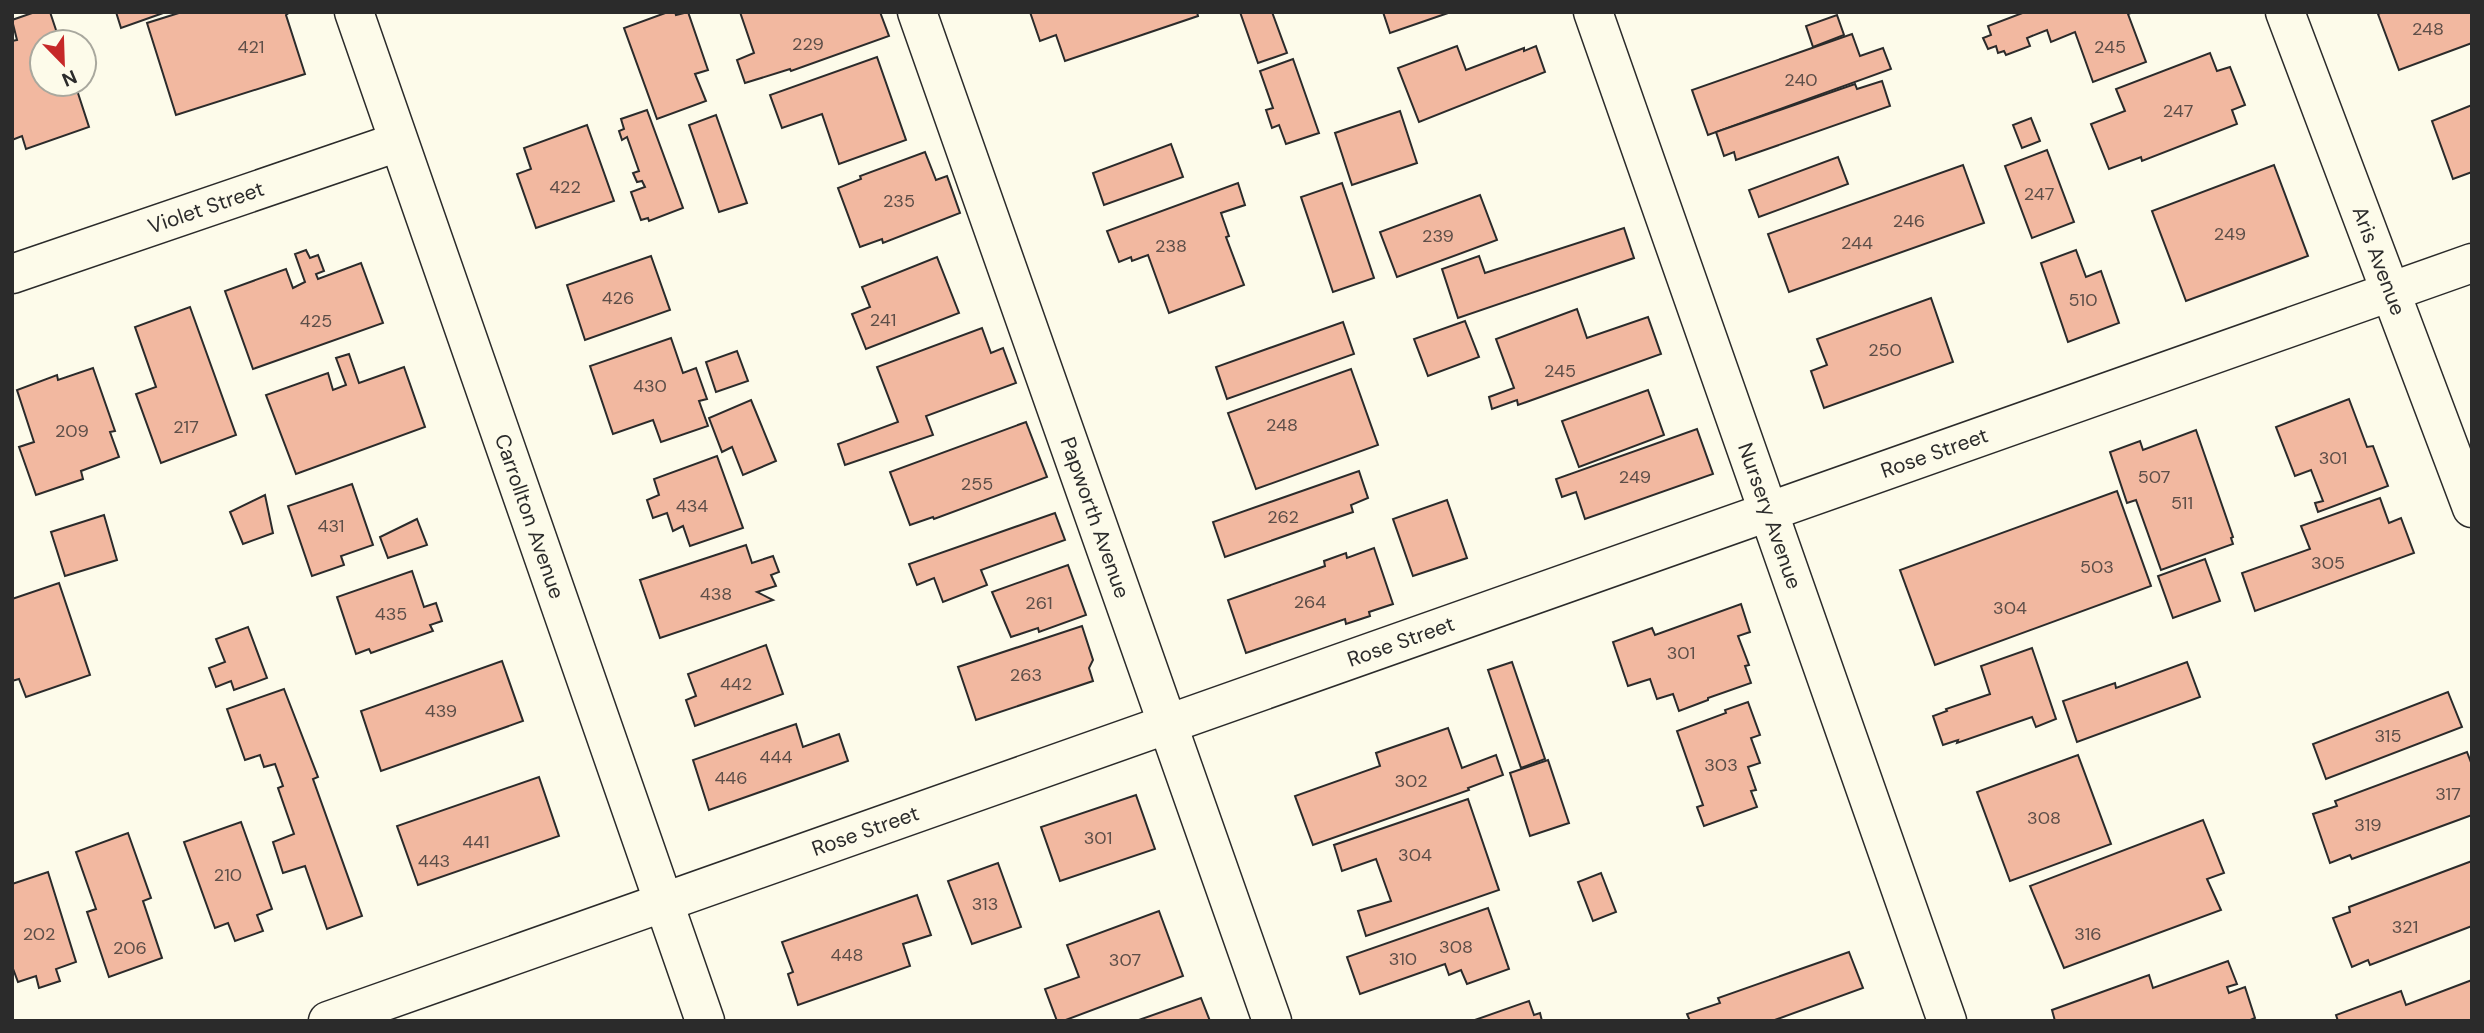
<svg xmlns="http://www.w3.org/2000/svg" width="2484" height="1033" font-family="'DM Sans',sans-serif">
  <rect width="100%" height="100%" fill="#fdfbea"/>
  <!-- building -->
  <g fill="#f2b8a0" stroke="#2b2b2b" stroke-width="2">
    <path d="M 35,12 L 50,12 L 60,42 L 42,42 L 42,84 L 75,84 L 89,127 L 26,149 L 22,136 L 12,140 L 12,41 L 17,40 L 12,20 Z"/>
    <path d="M 116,12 L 166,12 L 121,28 Z"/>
    <path d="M 182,12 L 290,12 L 286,15 L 305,74 L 176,115 L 147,23 Z"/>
    <path d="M 668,12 L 675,12 L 676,15 L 688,12 L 708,70 L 695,74 L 706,101 L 657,119 L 624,28 Z"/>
    <path d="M 740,12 L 880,12 L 889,36 L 791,71 L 790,69 L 745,83 L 737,60 L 754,53 Z"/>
    <path d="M 1030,12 L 1197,12 L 1198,16 L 1065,61 L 1056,35 L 1040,41 Z"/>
    <path d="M 1240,12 L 1272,12 L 1287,53 L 1258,63 Z"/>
    <path d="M 1383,12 L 1451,12 L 1390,33 Z"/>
    <path d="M 2025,12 L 2133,12 L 2128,14 L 2146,62 L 2093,82 L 2075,32 L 2051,42 L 2047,30 L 2027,38 L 2030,46 L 2006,55 L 2004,51 L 1998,53 L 1996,46 L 1988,49 L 1983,38 L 1991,35 L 1988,26 Z"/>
    <path d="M 2382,12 L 2472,12 L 2472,43 L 2399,70 L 2378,14 Z"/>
    <path d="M 1837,15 L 1844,35 L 1813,47 L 1806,26 Z"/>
    <path d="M 1852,34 L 1860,56 L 1883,48 L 1891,69 L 1708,135 L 1692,90 Z"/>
    <path d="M 1457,46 L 1466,70 L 1524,48 L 1524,51 L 1536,46 L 1545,72 L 1419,122 L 1398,68 Z"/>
    <path d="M 2210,53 L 2217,71 L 2230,67 L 2245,105 L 2232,110 L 2237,124 L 2142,161 L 2141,157 L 2109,169 L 2091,124 L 2125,111 L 2116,89 Z"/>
    <path d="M 877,57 L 906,140 L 839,164 L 822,114 L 782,128 L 770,95 Z"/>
    <path d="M 1293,59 L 1319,133 L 1286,144 L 1279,125 L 1272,128 L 1266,110 L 1273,108 L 1260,71 Z"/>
    <path d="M 1882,81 L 1890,106 L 1736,160 L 1734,152 L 1724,156 L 1716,132 L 1855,84 L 1857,89 Z"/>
    <path d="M 2472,105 L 2472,172 L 2453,179 L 2432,121 Z"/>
    <path d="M 647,110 L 683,208 L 649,221 L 648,218 L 641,220 L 631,192 L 645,187 L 642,181 L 637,182 L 633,173 L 639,171 L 627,137 L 622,140 L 619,131 L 624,129 L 621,119 Z"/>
    <path d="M 1400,111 L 1417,163 L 1352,185 L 1335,133 Z"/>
    <path d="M 716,115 L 747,203 L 719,212 L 689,125 Z"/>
    <path d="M 2031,118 L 2040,141 L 2022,148 L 2013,125 Z"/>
    <path d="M 587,125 L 614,201 L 536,228 L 517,174 L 531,169 L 524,148 Z"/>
    <path d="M 1171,144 L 1183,177 L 1104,205 L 1093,173 Z"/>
    <path d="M 2047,150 L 2074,222 L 2032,238 L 2005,166 Z"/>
    <path d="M 925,152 L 936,180 L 947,176 L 960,213 L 883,243 L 882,239 L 860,247 L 838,188 L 861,179 L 860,176 Z"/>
    <path d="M 1838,157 L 1848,184 L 1759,217 L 1749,190 Z"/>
    <path d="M 1963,165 L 1984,223 L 1789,292 L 1768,234 Z"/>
    <path d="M 2274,165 L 2308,256 L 2186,301 L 2152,211 Z"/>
    <path d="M 1238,183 L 1245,205 L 1221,213 L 1229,236 L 1226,237 L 1244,285 L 1169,313 L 1148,255 L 1132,261 L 1131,257 L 1119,262 L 1107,231 Z"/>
    <path d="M 1342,183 L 1374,278 L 1333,292 L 1301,197 Z"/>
    <path d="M 1480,195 L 1497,240 L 1397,277 L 1380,232 Z"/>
    <path d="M 1624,228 L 1634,258 L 1458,318 L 1442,269 L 1479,256 L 1485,273 Z"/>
    <path d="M 306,250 L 310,258 L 318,255 L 324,271 L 316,274 L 318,279 L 361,263 L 383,323 L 253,369 L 225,291 L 286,269 L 293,288 L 305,282 L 295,254 Z"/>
    <path d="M 2076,250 L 2086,277 L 2101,271 L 2119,323 L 2068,342 L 2041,263 Z"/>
    <path d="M 651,256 L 670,310 L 585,340 L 567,285 Z"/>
    <path d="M 937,257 L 959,313 L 866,349 L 852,314 L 870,307 L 862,287 Z"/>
    <path d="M 1931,298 L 1953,362 L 1824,408 L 1811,371 L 1827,365 L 1817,339 Z"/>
    <path d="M 190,307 L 236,435 L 161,463 L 136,394 L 156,387 L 135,327 Z"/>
    <path d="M 1577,309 L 1587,338 L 1648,317 L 1661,354 L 1518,405 L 1517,400 L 1492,409 L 1489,397 L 1514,388 L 1496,339 Z"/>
    <path d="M 1465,321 L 1479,357 L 1428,376 L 1414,339 Z"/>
    <path d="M 1343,322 L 1354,354 L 1227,399 L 1216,367 Z"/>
    <path d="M 982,328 L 991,353 L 1003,348 L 1016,383 L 926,416 L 933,435 L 845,465 L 838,444 L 898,422 L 877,367 Z"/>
    <path d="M 671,338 L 683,373 L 696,368 L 707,399 L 699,401 L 708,426 L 661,442 L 653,420 L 613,434 L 590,366 Z"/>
    <path d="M 737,351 L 748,381 L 716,392 L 706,362 Z"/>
    <path d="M 349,354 L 359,383 L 404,367 L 425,427 L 296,474 L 266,395 L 328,373 L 333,390 L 346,385 L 336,358 Z"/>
    <path d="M 93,368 L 115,431 L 110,432 L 119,457 L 81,471 L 83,479 L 36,495 L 19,447 L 34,442 L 17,390 L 57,375 L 58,380 Z"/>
    <path d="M 1351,369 L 1378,445 L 1256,489 L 1228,413 Z"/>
    <path d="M 1648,390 L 1664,435 L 1579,467 L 1562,421 Z"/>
    <path d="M 2349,399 L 2367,447 L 2373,446 L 2388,486 L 2318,512 L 2315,503 L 2323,501 L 2311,470 L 2295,476 L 2276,427 Z"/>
    <path d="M 751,400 L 776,461 L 743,475 L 732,447 L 722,452 L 709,418 Z"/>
    <path d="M 1026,422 L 1047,477 L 934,519 L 933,517 L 910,525 L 890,472 Z"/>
    <path d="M 1697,429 L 1713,474 L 1585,519 L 1576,492 L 1562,497 L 1556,479 Z"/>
    <path d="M 2196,430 L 2233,537 L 2231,538 L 2233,544 L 2161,570 L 2136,500 L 2127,503 L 2110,452 L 2140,441 L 2143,450 Z"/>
    <path d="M 717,456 L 743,528 L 690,546 L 683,526 L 673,531 L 667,513 L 653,518 L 647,500 L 659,495 L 654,479 Z"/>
    <path d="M 1359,471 L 1368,498 L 1351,505 L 1353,512 L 1225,557 L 1213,522 Z"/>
    <path d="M 352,484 L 373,545 L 341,556 L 344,565 L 312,576 L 288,506 Z"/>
    <path d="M 2117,491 L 2151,586 L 1935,665 L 1900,570 Z"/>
    <path d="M 265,495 L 273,533 L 243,544 L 230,512 Z"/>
    <path d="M 2380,498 L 2389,523 L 2401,518 L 2414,553 L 2255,611 L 2242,573 L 2310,549 L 2301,526 Z"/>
    <path d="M 1447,500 L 1467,558 L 1413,576 L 1393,519 Z"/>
    <path d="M 1055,513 L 1065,540 L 981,570 L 987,585 L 943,602 L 934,578 L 917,585 L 909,564 Z"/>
    <path d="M 104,515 L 117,560 L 65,576 L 51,532 Z"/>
    <path d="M 417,519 L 427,545 L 388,558 L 380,537 Z"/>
    <path d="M 746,545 L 752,563 L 773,556 L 779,572 L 771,575 L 776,586 L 757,592 L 773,600 L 660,638 L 640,580 Z"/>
    <path d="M 1374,548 L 1393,604 L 1369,612 L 1370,616 L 1346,624 L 1345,619 L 1246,653 L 1228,600 L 1325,566 L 1324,561 L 1346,553 L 1347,558 Z"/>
    <path d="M 2205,559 L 2220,601 L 2173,618 L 2158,576 Z"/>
    <path d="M 1068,565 L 1086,615 L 1039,632 L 1038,628 L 1011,637 L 992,592 Z"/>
    <path d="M 412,571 L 424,607 L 436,603 L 442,621 L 430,625 L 433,631 L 371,653 L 369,649 L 356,654 L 337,597 Z"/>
    <path d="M 59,583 L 90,675 L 26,697 L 19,679 L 12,681 L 12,599 Z"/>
    <path d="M 1741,604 L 1750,632 L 1738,636 L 1749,665 L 1745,666 L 1751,683 L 1708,698 L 1708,700 L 1679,711 L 1673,694 L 1657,699 L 1650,679 L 1628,686 L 1613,642 L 1652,628 L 1655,635 Z"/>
    <path d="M 1082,626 L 1093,660 L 1089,668 L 1093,681 L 976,720 L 958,667 Z"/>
    <path d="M 248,627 L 267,678 L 234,690 L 231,681 L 216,687 L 209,668 L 225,662 L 216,639 Z"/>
    <path d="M 766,645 L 783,694 L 695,726 L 686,700 L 696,696 L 688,674 Z"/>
    <path d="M 2032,648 L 2056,719 L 2036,727 L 2032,717 L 1957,743 L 1958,740 L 1943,745 L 1933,716 L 1947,711 L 1946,709 L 1990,694 L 1981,666 Z"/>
    <path d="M 502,661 L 523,721 L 381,771 L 361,711 Z"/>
    <path d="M 1512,662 L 1545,759 L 1521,768 L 1488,670 Z"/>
    <path d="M 2187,662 L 2200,697 L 2077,742 L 2063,701 L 2115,683 L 2116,688 Z"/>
    <path d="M 284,689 L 318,777 L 313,779 L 362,916 L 327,929 L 305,866 L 283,873 L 273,842 L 294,834 L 278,788 L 283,786 L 275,764 L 264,767 L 260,755 L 245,760 L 227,709 Z"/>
    <path d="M 2448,692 L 2462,727 L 2326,779 L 2313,744 Z"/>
    <path d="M 1748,702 L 1760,735 L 1751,738 L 1760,763 L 1748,767 L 1756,790 L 1751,791 L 1757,807 L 1704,826 L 1697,807 L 1703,805 L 1677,731 L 1726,713 L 1725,710 Z"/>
    <path d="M 796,724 L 803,747 L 839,734 L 848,761 L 709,810 L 693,760 Z"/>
    <path d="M 1448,728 L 1462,768 L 1496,755 L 1503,775 L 1468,788 L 1469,790 L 1313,845 L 1295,796 L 1380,766 L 1376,753 Z"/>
    <path d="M 2467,752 L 2472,765 L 2472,815 L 2352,859 L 2350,855 L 2330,863 L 2313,814 L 2337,806 L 2335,801 Z"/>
    <path d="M 2078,755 L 2111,844 L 2010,881 L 1977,792 Z"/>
    <path d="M 1548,760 L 1569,823 L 1530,836 L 1510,773 Z"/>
    <path d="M 539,777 L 559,836 L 418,885 L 397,826 Z"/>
    <path d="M 1136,795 L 1155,849 L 1060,881 L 1041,827 Z"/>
    <path d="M 1468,799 L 1499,890 L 1366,936 L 1358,911 L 1391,901 L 1376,859 L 1342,871 L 1334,845 Z"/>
    <path d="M 2203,820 L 2224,873 L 2207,879 L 2221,910 L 2064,968 L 2030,886 Z"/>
    <path d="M 241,822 L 272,909 L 257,915 L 263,931 L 235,941 L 228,923 L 215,928 L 184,842 Z"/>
    <path d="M 128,833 L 151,898 L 143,901 L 162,958 L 109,977 L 87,912 L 96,909 L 76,852 Z"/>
    <path d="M 2472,861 L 2472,926 L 2370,965 L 2368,960 L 2352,967 L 2333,918 L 2350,912 L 2349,907 Z"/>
    <path d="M 998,863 L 1021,927 L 972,944 L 948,881 Z"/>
    <path d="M 48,872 L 76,962 L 56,969 L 60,981 L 39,988 L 36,976 L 18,982 L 12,966 L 12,884 Z"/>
    <path d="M 1601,873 L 1616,912 L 1593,921 L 1578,882 Z"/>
    <path d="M 917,895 L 931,935 L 903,944 L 910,966 L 798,1005 L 788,974 L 793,972 L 782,942 Z"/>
    <path d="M 1488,908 L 1509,969 L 1467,984 L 1461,970 L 1449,975 L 1445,964 L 1360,994 L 1347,957 Z"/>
    <path d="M 1159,911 L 1183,976 L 1063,1021 L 1057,1021 L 1045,989 L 1079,977 L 1067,945 Z"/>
    <path d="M 1849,952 L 1863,988 L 1772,1021 L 1690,1021 L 1687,1014 L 1720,1003 L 1718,998 Z"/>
    <path d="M 2228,961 L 2237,984 L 2227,987 L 2229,993 L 2245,987 L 2255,1018 L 2248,1021 L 2055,1021 L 2052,1010 L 2149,975 L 2153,988 Z"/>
    <path d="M 2472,980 L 2472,1021 L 2338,1021 L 2336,1015 L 2401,991 L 2406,1005 Z"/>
    <path d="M 1201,998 L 1210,1021 L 1136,1021 Z"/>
    <path d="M 1529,1001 L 1534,1015 L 1540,1013 L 1542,1021 L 1472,1021 Z"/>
  </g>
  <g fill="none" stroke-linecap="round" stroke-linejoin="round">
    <!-- minor casing -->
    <g stroke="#2b2b2b" stroke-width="41">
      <g id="minor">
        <path id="s1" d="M 354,12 L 705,1021"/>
        <path id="s2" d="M 917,12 L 1272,1021"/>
        <path id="s3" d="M 1593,12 L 1947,1021"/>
        <path id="s4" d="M 2285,12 L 2472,508"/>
        <path id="s5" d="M 12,274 L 398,142"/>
        <path id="s6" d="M 328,1021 L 2472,263"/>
      </g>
    </g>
    <!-- minor -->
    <use href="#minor" stroke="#fdfbea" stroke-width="38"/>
  </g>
  <g text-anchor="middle" stroke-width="5" stroke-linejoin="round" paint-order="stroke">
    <!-- number labels -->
    <g font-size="18" fill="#5d4e48">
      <text x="2428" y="35">248</text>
      <text x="808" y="50">229</text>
      <text x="251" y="53">421</text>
      <text x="2110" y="53">245</text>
      <text x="1801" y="86">240</text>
      <text x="2178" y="117">247</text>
      <text x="565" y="193">422</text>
      <text x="2039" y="200">247</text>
      <text x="899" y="207">235</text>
      <text x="1909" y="227">246</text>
      <text x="2230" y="240">249</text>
      <text x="1438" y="242">239</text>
      <text x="1857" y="249">244</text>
      <text x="1171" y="252">238</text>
      <text x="618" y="304">426</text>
      <text x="2083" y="306">510</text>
      <text x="883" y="326">241</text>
      <text x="316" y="327">425</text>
      <text x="1885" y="356">250</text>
      <text x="1560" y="377">245</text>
      <text x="650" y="392">430</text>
      <text x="1282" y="431">248</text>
      <text x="186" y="433">217</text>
      <text x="72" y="437">209</text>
      <text x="2333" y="464">301</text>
      <text x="1635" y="483">249</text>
      <text x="2154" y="483">507</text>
      <text x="977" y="490">255</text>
      <text x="2182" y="509">511</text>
      <text x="692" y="512">434</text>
      <text x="1283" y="523">262</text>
      <text x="331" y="532">431</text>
      <text x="2328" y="569">305</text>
      <text x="2097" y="573">503</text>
      <text x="716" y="600">438</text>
      <text x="1310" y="608">264</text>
      <text x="1039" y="609">261</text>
      <text x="2010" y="614">304</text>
      <text x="391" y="620">435</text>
      <text x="1681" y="659">301</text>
      <text x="1026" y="681">263</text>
      <text x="736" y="690">442</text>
      <text x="441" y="717">439</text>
      <text x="2388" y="742">315</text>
      <text x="776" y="763">444</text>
      <text x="1721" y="771">303</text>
      <text x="731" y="784">446</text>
      <text x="1411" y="787">302</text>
      <text x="2448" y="800">317</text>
      <text x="2044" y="824">308</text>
      <text x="2368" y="831">319</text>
      <text x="1098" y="844">301</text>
      <text x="476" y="848">441</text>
      <text x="1415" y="861">304</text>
      <text x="434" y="867">443</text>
      <text x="228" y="881">210</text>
      <text x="985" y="910">313</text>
      <text x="2405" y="933">321</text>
      <text x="39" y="940">202</text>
      <text x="2088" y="940">316</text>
      <text x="1456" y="953">308</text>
      <text x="130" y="954">206</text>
      <text x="847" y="961">448</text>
      <text x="1403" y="965">310</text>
      <text x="1125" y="966">307</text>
    </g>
    <!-- street labels -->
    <g font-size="21" fill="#2b2b2b" stroke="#fdfbea">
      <text dy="7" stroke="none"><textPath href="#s5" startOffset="205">Violet Street</textPath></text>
      <text dy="7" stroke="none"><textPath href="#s4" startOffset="266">Aris Avenue</textPath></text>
      <text dy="7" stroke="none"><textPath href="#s6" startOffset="1704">Rose Street</textPath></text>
      <text dy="7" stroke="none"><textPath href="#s2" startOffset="536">Papworth Avenue</textPath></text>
      <text dy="7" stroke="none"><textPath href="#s1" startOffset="534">Carrollton Avenue</textPath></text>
      <text dy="7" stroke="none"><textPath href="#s3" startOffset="534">Nursery Avenue</textPath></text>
      <text dy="7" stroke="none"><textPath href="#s6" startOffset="1138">Rose Street</textPath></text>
      <text dy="7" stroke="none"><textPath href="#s6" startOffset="570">Rose Street</textPath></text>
    </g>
  </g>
  <!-- border -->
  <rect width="2484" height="1033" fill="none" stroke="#2b2b2b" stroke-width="28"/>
  <!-- north arrow -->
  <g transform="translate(63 63) rotate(157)"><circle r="33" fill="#fdfbea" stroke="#a9a89e" stroke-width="2"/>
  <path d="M0-5L12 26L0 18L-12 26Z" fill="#c62828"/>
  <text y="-10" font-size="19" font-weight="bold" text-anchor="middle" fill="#2b2b2b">N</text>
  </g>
</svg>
